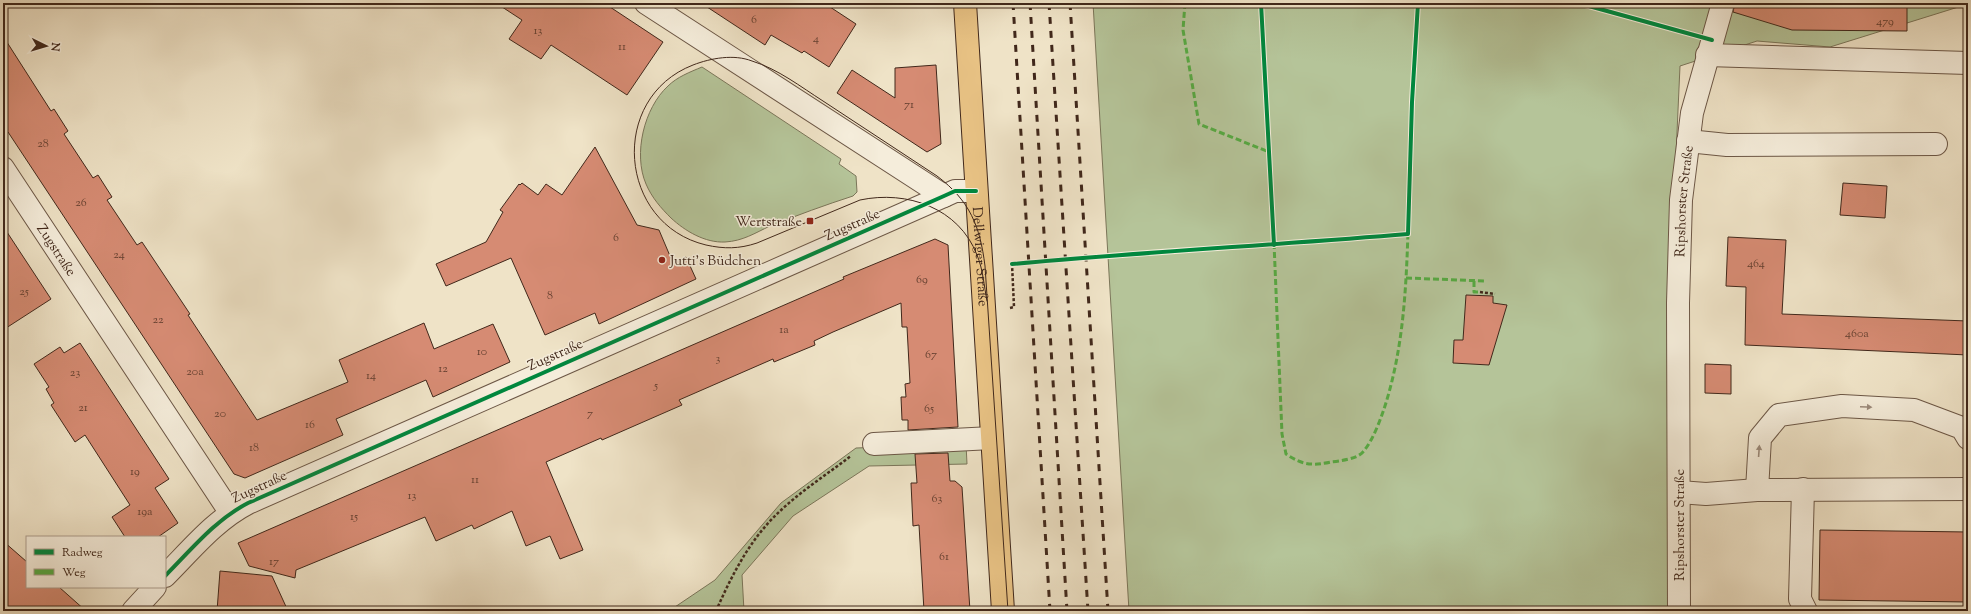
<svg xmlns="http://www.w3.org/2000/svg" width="1971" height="614" font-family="'Sorts Mill Goudy',serif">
  <rect width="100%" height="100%" fill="#efe3c7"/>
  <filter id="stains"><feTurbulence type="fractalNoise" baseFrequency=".005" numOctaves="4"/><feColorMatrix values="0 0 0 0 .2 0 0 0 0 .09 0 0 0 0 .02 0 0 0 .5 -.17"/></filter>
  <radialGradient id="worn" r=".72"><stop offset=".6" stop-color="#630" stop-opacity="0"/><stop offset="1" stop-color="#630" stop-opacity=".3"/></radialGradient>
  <!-- green -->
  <g fill="#b5c499" stroke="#7b765a">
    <path d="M 1093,3 L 1968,3 L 1968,4 L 1830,47 L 1757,41 L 1680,66 L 1669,310 L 1668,611 L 1129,611 Z"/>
    <path d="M 702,67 L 841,159 L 839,164 L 856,176 L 857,192 L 853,196 C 825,205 798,215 770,226 C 755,233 743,241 725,242 C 705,243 685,231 671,218 C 661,208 652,198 646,184 C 633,154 644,108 668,86 C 677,77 690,72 702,67 Z"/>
    <path d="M 966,444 L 967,464 L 869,466 L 793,516 L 742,575 L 744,611 L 669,611 L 715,580 L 781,503 L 856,448 Z"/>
  </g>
  <!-- building -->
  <g fill="#d68b73" stroke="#41281b">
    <path d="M 496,3 L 604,3 L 663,42 L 627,95 L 551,45 L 541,59 L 509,39 L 522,20 Z"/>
    <path d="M 701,3 L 824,3 L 856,24 L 829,67 L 804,51 L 802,53 L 771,35 L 765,45 Z"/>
    <path d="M 1735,3 L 1800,3 L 1799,6 L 1856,7 L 1856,3 L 1907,3 L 1907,31 L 1792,30 L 1733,12 Z"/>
    <path d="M 3,36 L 51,111 L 54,109 L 68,131 L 64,134 L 93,178 L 98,175 L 112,197 L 107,200 L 137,245 L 142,242 L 190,314 L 188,315 L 257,420 L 348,382 L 339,360 L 424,323 L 434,349 L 493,324 L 510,362 L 433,397 L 426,380 L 336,419 L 343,435 L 245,478 L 234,474 L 8,132 L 3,131 Z"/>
    <path d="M 936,65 L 941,144 L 927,152 L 837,93 L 852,70 L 895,98 L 895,68 Z"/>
    <path d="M 595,147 L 637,225 L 659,230 L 673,263 L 686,257 L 696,279 L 599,324 L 595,313 L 545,335 L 511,258 L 446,286 L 436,264 L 486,242 L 503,212 L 500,210 L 519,184 L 520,185 L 522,183 L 538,195 L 546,184 L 562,195 Z"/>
    <path d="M 1843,183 L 1887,186 L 1885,218 L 1840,215 Z"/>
    <path d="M 3,226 L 51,299 L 3,330 Z"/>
    <path d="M 1728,237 L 1786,240 L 1782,314 L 1968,321 L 1968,355 L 1745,345 L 1746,287 L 1726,286 Z"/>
    <path d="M 935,239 L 948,245 L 958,427 L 908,430 L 908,420 L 902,420 L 901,397 L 906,397 L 905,384 L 910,383 L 907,327 L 902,327 L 901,303 L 833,332 L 814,341 L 815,345 L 774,362 L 773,359 L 679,400 L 682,405 L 602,440 L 601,438 L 546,462 L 583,550 L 560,559 L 550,536 L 526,546 L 512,511 L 474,529 L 472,525 L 436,541 L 425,517 L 296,570 L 295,578 L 249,566 L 238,543 L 844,279 L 843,277 Z"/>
    <path d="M 1466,295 L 1493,296 L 1493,303 L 1507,305 L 1489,365 L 1453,363 L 1454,340 L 1463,340 Z"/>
    <path d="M 80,343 L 169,479 L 155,488 L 178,523 L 158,537 L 125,537 L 112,517 L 130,505 L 85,435 L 75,442 L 51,405 L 54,403 L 46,389 L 49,387 L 34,364 L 60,347 L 64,353 Z"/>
    <path d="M 1705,364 L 1731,365 L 1731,394 L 1705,393 Z"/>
    <path d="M 948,453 L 950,481 L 955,481 L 962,487 L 970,611 L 924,611 L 919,525 L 913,526 L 911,483 L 917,483 L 915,454 Z"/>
    <path d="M 1820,530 L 1968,532 L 1968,602 L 1819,600 Z"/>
    <path d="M 3,541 L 27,562 L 27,587 L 59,587 L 86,611 L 3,611 Z"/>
    <path d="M 220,571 L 272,576 L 288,611 L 217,611 Z"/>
  </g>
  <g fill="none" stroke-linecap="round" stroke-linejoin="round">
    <!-- minor casing -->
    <g stroke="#6c5746" stroke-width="24">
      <g id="minor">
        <path d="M 646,3 L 944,196"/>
        <path d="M 1707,55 L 1968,63"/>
        <path d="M 1688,141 L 1727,145 L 1936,144"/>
        <path id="s1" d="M 3,168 L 230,512"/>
        <path d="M 874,444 L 992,438"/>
        <path d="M 1803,489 L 1800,599 L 1806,611"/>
        <path d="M 1757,490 L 1760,438 L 1779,415 L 1842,406 L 1914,410 L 1962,428 L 1968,438"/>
        <path d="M 1679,492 L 1706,494 L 1757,490 L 1968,489"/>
        <path d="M 165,576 C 191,550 215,520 248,503 L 944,196 L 955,191 L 976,191"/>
        <path d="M 133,611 L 155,587"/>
        <path id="s2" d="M 1679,611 L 1678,303 L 1681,200 L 1692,113 L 1723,3"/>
      </g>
    </g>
    <!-- major casing -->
    <g stroke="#41281b" stroke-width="24">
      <g id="major">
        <path id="s3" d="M 965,3 L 1003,611"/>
      </g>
    </g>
    <!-- path -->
    <g stroke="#41281b" stroke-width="2.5" stroke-dasharray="3 2" stroke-linecap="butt">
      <path d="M 1480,292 L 1495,294"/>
      <path d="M 1010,308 L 1014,307 L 1012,264"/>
      <path d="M 716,611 C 731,577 749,541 776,515 C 798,493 826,475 851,456"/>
    </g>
    <!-- minor -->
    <use href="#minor" stroke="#f5eddb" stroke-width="22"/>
    <!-- major -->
    <use href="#major" stroke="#e8c284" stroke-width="22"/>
    <!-- tram -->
    <path stroke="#41281b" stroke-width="1" d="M 987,301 C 984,286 983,269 977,255 C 959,208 907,190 860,200 L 757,243 C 739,249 724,249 706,245 C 618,224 608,98 693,65 C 711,58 734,54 752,61 C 778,69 801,87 823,101 C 861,126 899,151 937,176 C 970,201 980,226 985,266 L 1008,611"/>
    <!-- rail -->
    <g stroke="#41281b" stroke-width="3" stroke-dasharray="7 7" stroke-linecap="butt">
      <path d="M 1013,3 L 1050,611"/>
      <path d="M 1030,3 L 1067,611"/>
      <path d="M 1049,3 L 1088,611"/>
      <path d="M 1070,3 L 1108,611"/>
    </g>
    <!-- quiet -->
    <g stroke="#56aa43" stroke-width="3" stroke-dasharray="6 3" stroke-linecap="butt">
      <path d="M 1185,3 L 1183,30 L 1199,124 L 1269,152"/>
      <path d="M 1274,243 L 1282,434 L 1286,454 C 1302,465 1312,466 1331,462 C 1340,461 1357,459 1363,452 C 1373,440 1379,423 1384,409 C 1403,351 1406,292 1408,232"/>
      <path d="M 1406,278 L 1485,281"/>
      <path d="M 1474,281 L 1474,292 L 1480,292"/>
    </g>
    <!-- cycleway casing -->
    <g stroke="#f5eddb" stroke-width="6">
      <g id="cycleway">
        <path d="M 1261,3 L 1274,245"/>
        <path d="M 1578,3 L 1712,40"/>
        <path d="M 1012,264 C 1144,252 1276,245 1408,234 L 1412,102 L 1418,3"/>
        <path d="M 165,576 C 191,550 215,520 248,503 L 944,196 L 955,191 L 976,191"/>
      </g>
    </g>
    <!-- cycleway -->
    <use href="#cycleway" stroke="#00873e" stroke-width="4"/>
  </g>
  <!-- one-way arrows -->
  <defs><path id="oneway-solid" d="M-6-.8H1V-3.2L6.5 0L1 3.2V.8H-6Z"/></defs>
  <g fill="#9b8a7b">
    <use href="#oneway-solid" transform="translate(1866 407) rotate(3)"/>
    <use href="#oneway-solid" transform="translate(1759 451) rotate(-86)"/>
  </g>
  <!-- markers -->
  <g fill="#8f2418" stroke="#f5eddb" stroke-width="1.5">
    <rect x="806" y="217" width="8" height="8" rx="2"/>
    <circle cx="662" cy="260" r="4"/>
  </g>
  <g text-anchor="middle" stroke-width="3" stroke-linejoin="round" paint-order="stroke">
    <!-- number labels -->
    <g font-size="12" fill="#664131">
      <text x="754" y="23">6</text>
      <text x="1885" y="25">479</text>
      <text x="538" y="34">13</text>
      <text x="816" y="42">4</text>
      <text x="622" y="50">11</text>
      <text x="909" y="108">71</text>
      <text x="43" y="147">28</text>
      <text x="81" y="206">26</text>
      <text x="616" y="241">6</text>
      <text x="119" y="258">24</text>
      <text x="1756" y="267">464</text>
      <text x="922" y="283">69</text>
      <text x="24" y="295">25</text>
      <text x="550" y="299">8</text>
      <text x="158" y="323">22</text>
      <text x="784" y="333">1a</text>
      <text x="1857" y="337">460a</text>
      <text x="482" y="355">10</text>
      <text x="931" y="358">67</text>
      <text x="718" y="362">3</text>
      <text x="443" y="372">12</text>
      <text x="195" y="375">20a</text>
      <text x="75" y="376">23</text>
      <text x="371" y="379">14</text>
      <text x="656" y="389">5</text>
      <text x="83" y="411">21</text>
      <text x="929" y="412">65</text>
      <text x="220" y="417">20</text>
      <text x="590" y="417">7</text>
      <text x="310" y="428">16</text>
      <text x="254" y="451">18</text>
      <text x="135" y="475">19</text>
      <text x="475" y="483">11</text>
      <text x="412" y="499">13</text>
      <text x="937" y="502">63</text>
      <text x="145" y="515">19a</text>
      <text x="354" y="520">15</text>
      <text x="944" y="560">61</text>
      <text x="274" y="565">17</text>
    </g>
    <!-- street labels -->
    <g font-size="14" fill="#41281b" stroke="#f5eddb">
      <text dy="5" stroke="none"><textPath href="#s2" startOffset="410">Ripshorster Straße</textPath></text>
      <text transform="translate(852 224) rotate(-24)" y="5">Zugstraße</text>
      <text dy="5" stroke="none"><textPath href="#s1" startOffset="98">Zugstraße</textPath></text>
      <text dy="5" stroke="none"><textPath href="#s3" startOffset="254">Dellwiger Straße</textPath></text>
      <text transform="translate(555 354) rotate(-24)" y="5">Zugstraße</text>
      <text transform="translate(259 486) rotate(-25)" y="5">Zugstraße</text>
      <text transform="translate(1679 525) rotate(-90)" y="5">Ripshorster Straße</text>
    </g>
    <!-- poi labels -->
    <g font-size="14" fill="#41281b" stroke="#f5eddb" text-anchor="end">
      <text x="802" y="226">Wertstraße</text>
      <text x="670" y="265" text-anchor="start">Jutti's Büdchen</text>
    </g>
  </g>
  <!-- margin -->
  <rect width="1971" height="614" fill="none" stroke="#efe3c7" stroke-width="16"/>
  <rect x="4" y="4" width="1963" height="606" fill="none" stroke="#41281b" stroke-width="2"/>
  <rect x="8" y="8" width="1955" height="598" fill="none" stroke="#41281b"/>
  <!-- legend -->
  <rect x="26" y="536" width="140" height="52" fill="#f5eddb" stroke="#ad9e8e"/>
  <rect x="34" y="549" width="20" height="6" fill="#00873e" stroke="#ad9e8e"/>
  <text x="62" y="556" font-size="12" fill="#41281b">Radweg</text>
  <rect x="34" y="569" width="20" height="6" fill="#56aa43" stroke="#ad9e8e"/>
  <text x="62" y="576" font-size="12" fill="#41281b">Weg</text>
  <!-- north arrow -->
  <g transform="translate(46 46) rotate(95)" stroke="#f5eddb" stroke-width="3" paint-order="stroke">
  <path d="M0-3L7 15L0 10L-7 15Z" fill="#41281b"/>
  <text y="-6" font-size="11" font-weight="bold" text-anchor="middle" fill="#41281b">N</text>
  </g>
  <rect width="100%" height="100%" filter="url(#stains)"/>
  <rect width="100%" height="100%" fill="url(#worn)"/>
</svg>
